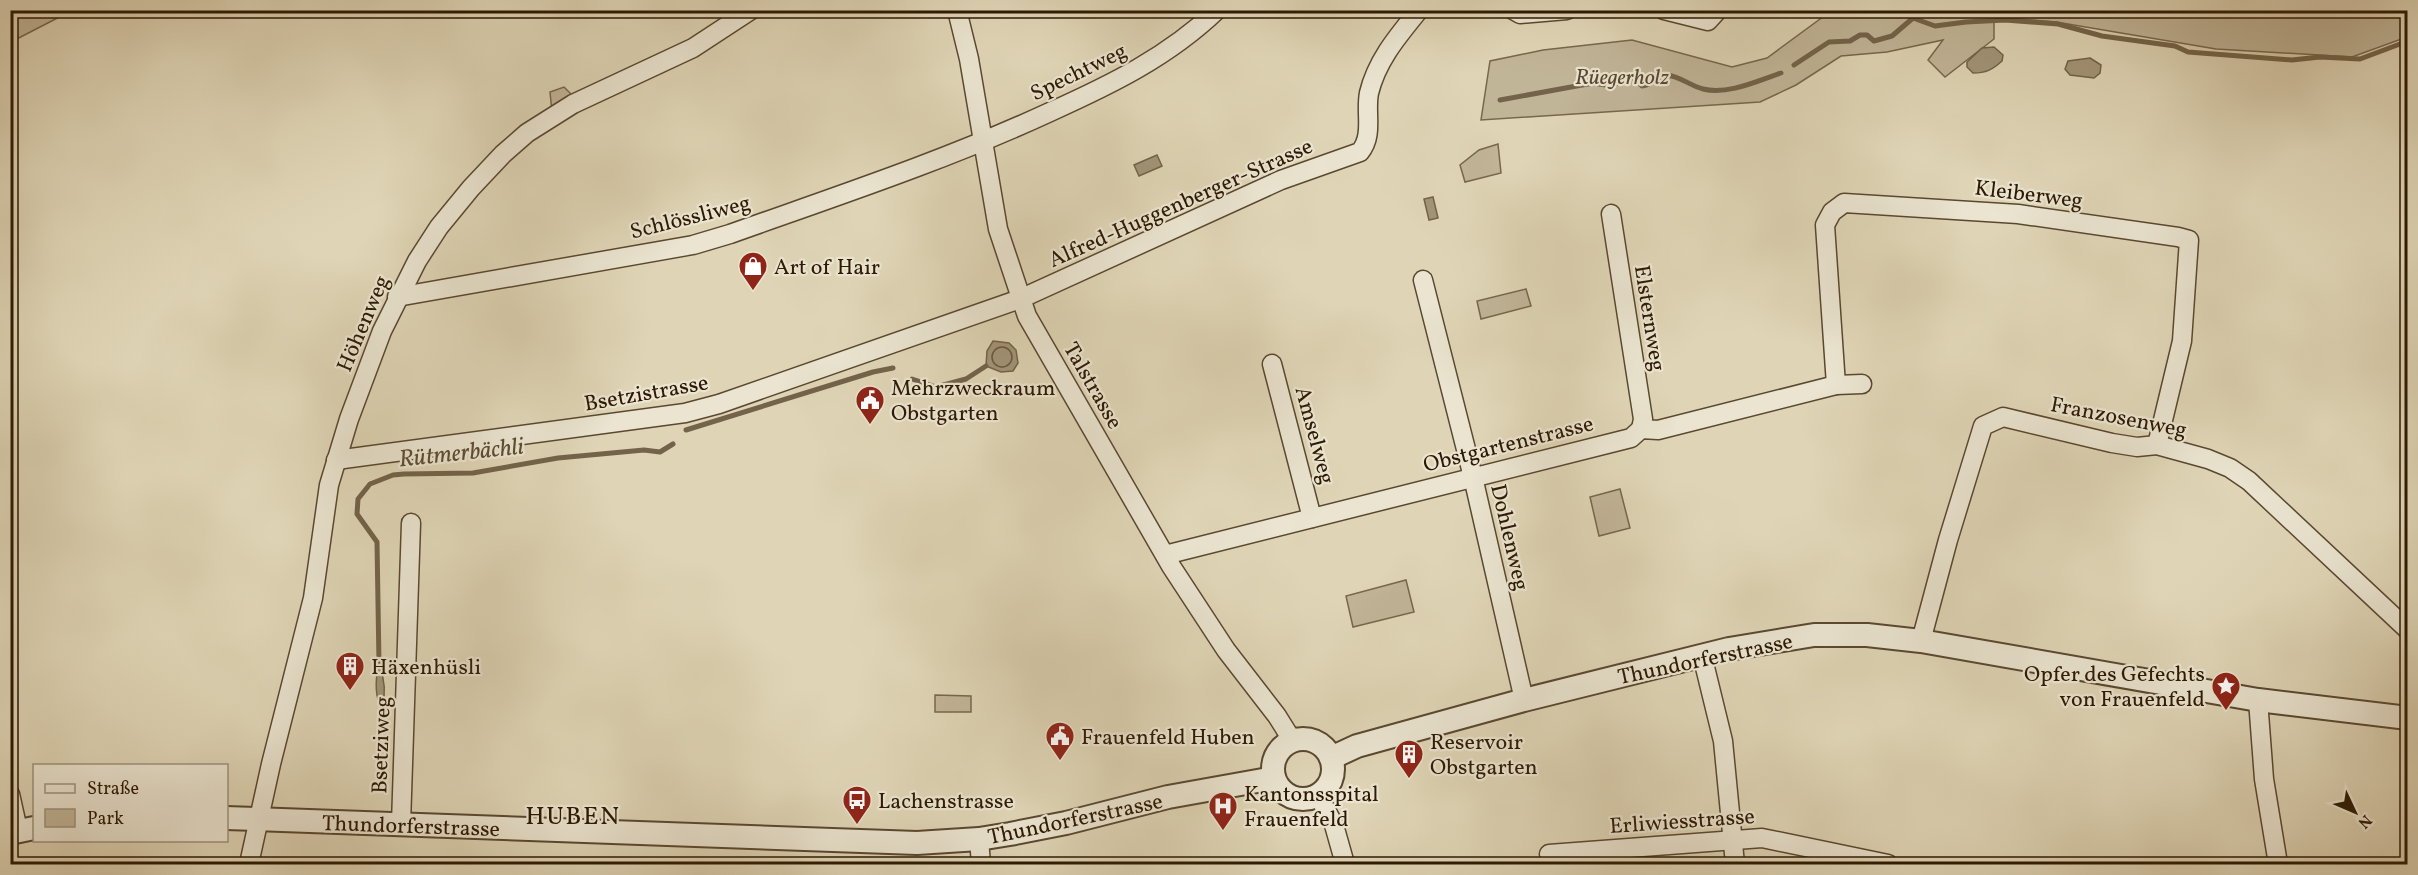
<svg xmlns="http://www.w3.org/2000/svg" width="2418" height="875" font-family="Vollkorn,serif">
  <rect width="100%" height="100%" fill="#dfd5b6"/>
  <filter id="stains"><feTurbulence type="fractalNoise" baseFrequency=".00333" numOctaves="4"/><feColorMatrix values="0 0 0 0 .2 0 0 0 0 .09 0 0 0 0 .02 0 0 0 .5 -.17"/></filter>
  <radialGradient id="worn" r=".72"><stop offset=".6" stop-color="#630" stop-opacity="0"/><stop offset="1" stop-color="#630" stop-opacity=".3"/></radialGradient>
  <!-- green -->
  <g fill="#c1b598" stroke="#77674e" stroke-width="1.5">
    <path d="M 27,11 L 27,10 L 71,11 L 11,42 L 11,18 Z"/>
    <path d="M 1831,11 L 2407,11 L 2407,37 L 2352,57 L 2216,49 L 2056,22 L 1994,17 L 1994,39 L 1945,77 L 1928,60 L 1943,40 L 1887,52 L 1841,56 L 1796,85 L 1760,102 L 1481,120 L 1490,61 L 1543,50 L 1632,40 L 1732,67 L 1767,58 Z"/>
    <path d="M 564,87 L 576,99 L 552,112 L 550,92 Z"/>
    <path d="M 1498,144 L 1501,173 L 1465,182 L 1460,165 L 1479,150 Z"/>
    <path d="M 1526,289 L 1531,306 L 1481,319 L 1477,301 Z"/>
    <path d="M 1620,489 L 1630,528 L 1599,536 L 1590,497 Z"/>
    <path d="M 1406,580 L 1414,612 L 1353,627 L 1346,596 Z"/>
    <path d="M 935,695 L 971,696 L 971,712 L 935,712 Z"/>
  </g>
  <!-- water -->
  <g fill="#a29579" stroke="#73634a" stroke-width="1.5">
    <path d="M 1994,47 L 2003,55 L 2002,61 C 1992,70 1986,73 1973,73 L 1967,67 L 1967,62 L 1982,48 Z"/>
    <path d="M 2090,58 L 2101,65 L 2100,73 L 2094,78 L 2070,75 L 2065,69 L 2068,61 Z"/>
    <path d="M 1157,155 L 1162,166 L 1139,176 L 1134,165 Z"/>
    <path d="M 1433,197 L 1438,218 L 1429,220 L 1424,199 Z"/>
    <path d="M 993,341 L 1009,343 L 1016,350 L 1018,363 L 1013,371 L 1001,372 L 986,366 L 987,351 Z"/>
    <path d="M 379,664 C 385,679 386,694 382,710 C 374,695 375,680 379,664 Z"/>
  </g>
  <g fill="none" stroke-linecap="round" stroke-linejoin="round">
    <!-- shore -->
    <circle stroke="#68573e" stroke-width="1.5" cx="1002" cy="357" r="10"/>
    <!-- stream -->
    <g stroke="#73634a" stroke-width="5">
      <path d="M 1794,65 L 1829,42 L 1850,41 L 1860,35 L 1867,35 L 1874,41 L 1892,36 L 1913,18 L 1935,26 L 1966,22 L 2005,20 L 2058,24 L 2102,36 L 2175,46 L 2188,52 L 2292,60 L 2320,57 L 2360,59 L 2408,41"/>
      <path d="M 1500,100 L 1593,83 L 1612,86 L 1627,78 L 1632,77 L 1642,86 C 1652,86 1657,75 1667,75 C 1679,76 1691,86 1703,89 C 1728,95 1757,81 1781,73"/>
      <path d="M 912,379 L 936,387 L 966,379 L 986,366"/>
      <path d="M 686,430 L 873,372 L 893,368"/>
      <path d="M 379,664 L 377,542 L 357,514 L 358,499 L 370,484 L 393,475 L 404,474 L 473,473 L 558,458 L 644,450 L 660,452 L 673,444"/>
    </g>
    <!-- minor casing -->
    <g stroke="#5a4830" stroke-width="21">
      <g id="minor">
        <path d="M 957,10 L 969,59 L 998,229 L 1027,316 L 1171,566 L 1226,650 L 1277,716 L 1292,740"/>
        <path d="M 1513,10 L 1520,14 L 1567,10"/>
        <path d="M 1664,10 L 1708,21 L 1718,10"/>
        <path d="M 1611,214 L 1643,419 L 1641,429"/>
        <path d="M 1423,280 L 1473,477 L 1524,700"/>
        <path d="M 397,297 L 693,245 L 730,234 C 837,196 946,160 1050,112 C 1110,85 1168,57 1217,10"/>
        <path d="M 1272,364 L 1312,518"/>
        <path d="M 1836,385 L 1825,225 L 1832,212 L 1844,203 L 2018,214 L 2178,237 L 2189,240 L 2182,341 L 2157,445"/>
        <path d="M 336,460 L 685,413 L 719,404 L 1020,299 L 1281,180 L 1360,152 C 1374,135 1365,113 1369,93 C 1377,60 1398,36 1419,10"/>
        <path d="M 1165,555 L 1631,438 L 1641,429 L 1658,430 L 1836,385 L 1862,384"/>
        <path d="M 1921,641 L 1948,540 L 1983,426 L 2003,417 L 2112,443 L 2137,447 L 2157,445 L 2208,459 L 2230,468 L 2249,481 L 2408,630"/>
        <path d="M 1702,655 L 1723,741 L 1735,864"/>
        <path d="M 2258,700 L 2264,779 L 2278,864"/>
        <path d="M 10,794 L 18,830"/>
        <path d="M 1318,795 L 1334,825 L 1345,864"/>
        <path d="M 401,824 L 411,523"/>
        <path d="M 979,839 L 981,864"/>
        <path d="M 1549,854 L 1762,838 L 1888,864"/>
        <path d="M 249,864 L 271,764 L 313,598 L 329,485 L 349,419 L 382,331 L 417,261 L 439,227 L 471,188 L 503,154 L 527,133 L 573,104 L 693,48 L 751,10"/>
      </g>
    </g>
    <!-- tertiary casing -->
    <g stroke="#5a4830" stroke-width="26">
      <g id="tertiary">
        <circle cx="1303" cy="769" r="30"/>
        <path d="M 1331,758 L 1357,746 L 1524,700 L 1729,649 L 1814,635 L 1867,635 L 1921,641 L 2258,700 L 2408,718"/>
        <path d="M 226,818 L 917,843 L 979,839 L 1010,834 L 1066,823 L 1168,797 L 1274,778"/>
        <path d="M 10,833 L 34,828"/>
      </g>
    </g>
    <!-- minor -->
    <use href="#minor" stroke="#eae4d0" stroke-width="18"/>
    <!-- tertiary -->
    <use href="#tertiary" stroke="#eae4d0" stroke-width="22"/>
  </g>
  <!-- icons -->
  <defs>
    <g id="shop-pin" transform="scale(1.5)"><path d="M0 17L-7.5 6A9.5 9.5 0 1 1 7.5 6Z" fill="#8f2418" stroke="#eae4d0"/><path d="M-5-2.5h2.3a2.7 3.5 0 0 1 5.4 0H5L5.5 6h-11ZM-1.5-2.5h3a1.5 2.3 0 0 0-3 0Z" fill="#fff"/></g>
    <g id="civic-pin" transform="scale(1.5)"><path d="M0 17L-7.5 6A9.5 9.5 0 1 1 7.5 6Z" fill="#8f2418" stroke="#eae4d0"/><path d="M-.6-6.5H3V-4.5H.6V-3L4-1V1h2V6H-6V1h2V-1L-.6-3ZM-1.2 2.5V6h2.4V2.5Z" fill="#fff"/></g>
    <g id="building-pin" transform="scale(1.5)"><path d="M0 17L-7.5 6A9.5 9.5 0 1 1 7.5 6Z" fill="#8f2418" stroke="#eae4d0"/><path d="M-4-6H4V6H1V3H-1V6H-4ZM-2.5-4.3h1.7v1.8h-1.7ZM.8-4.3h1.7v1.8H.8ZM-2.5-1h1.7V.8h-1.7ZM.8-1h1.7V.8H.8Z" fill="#fff"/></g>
    <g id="sight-pin" transform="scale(1.5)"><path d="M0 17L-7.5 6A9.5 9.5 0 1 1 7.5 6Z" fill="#8f2418" stroke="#eae4d0"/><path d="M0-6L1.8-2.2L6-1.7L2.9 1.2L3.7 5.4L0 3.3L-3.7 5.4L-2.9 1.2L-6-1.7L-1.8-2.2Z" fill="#fff"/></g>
    <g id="bus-pin" transform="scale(1.5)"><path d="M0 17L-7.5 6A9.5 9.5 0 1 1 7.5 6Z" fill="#8f2418" stroke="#eae4d0"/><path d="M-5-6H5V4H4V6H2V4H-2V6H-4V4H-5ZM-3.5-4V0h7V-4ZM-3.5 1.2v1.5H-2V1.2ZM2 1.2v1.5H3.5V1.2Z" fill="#fff"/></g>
    <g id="hospital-pin" transform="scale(1.5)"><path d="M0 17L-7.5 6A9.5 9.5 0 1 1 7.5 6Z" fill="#8f2418" stroke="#eae4d0"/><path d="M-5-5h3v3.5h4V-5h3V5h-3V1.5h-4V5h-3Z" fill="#fff"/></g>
  </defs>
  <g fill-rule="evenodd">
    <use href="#shop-pin" x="753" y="266"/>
    <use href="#civic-pin" x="870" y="400"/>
    <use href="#building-pin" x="350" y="666"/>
    <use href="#sight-pin" x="2226" y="686"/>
    <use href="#civic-pin" x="1060" y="736"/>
    <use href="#building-pin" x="1409" y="754"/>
    <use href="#bus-pin" x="857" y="800"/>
    <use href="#hospital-pin" x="1223" y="806"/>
  </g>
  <g text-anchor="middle" stroke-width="4.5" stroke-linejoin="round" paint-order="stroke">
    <!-- street labels -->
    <g font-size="22" fill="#2d1903" stroke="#eae4d0">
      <text transform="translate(1078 71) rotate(-26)" y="8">Spechtweg</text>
      <text transform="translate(2029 193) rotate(7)" y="8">Kleiberweg</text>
      <text transform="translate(1180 202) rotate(-24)" y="8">Alfred-Huggenberger-Strasse</text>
      <text transform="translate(690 216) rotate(-14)" y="8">Schlössliweg</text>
      <text transform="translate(1651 318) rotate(81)" y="8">Elsternweg</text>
      <text transform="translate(362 323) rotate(-67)" y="8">Höhenweg</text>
      <text transform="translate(1094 385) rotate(60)" y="8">Talstrasse</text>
      <text transform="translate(646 392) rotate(-10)" y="8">Bsetzistrasse</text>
      <text transform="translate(2119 416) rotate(11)" y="8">Franzosenweg</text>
      <text transform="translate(1316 435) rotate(75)" y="8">Amselweg</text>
      <text transform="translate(1508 443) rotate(-14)" y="8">Obstgartenstrasse</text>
      <text transform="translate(1511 537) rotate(77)" y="8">Dohlenweg</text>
      <text transform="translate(1705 658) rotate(-12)" y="8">Thundorferstrasse</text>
      <text transform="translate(380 745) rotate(-88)" y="8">Bsetziweg</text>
      <text transform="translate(1075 818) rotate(-12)" y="8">Thundorferstrasse</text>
      <text transform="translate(1682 820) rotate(-4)" y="8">Erliwiesstrasse</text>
      <text transform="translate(411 825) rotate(2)" y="8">Thundorferstrasse</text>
    </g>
    <!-- park labels -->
    <g font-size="22" font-style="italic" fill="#594830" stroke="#eae4d0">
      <text x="1622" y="84">Rüegerholz</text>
    </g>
    <!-- poi labels -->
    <g font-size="22" fill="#2d1903" stroke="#eae4d0" text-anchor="start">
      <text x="774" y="274">Art of Hair</text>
      <text x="891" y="395">Mehrzweckraum<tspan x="891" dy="25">Obstgarten</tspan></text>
      <text x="371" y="674">Häxenhüsli</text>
      <text x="2205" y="681" text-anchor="end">Opfer des Gefechts<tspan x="2205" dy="25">von Frauenfeld</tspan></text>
      <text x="1081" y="744">Frauenfeld Huben</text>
      <text x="1430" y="749">Reservoir<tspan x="1430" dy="25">Obstgarten</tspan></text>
      <text x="1244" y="801">Kantonsspital<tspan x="1244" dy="25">Frauenfeld</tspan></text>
      <text x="878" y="808">Lachenstrasse</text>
    </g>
    <!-- water labels -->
    <g font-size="24" font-style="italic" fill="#5c4b32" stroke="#eae4d0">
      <text transform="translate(461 452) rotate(-6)" y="8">Rütmerbächli</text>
    </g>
    <!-- quarter labels -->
    <g font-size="26" letter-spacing="1.5" fill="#2d1903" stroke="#eae4d0">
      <text x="573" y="824">HUBEN</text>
    </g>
  </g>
  <!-- margin -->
  <rect width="2418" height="875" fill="none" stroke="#dfd5b6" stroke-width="36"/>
  <rect x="12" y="12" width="2394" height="851" fill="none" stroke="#2d1903" stroke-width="3"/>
  <rect x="18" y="18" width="2382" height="839" fill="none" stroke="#2d1903" stroke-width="1.5"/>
  <!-- legend -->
  <rect x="33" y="764" width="195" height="78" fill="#eae4d0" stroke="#9e937e" stroke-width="1.5"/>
  <rect x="45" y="784" width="30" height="9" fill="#eae4d0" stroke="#9e937e" stroke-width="1.5"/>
  <text x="87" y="794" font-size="18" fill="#2d1903">Straße</text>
  <rect x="45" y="809" width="30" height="18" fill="#c1b598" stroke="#9e937e" stroke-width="1.5"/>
  <text x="87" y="824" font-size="18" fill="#2d1903">Park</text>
  <!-- north arrow -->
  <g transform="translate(2355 812) rotate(134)" stroke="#eae4d0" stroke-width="4.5" paint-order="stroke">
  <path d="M0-4.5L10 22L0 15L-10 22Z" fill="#2d1903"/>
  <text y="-9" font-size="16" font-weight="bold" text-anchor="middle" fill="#2d1903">N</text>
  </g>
  <rect width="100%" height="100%" filter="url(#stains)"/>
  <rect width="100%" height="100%" fill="url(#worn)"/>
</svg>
